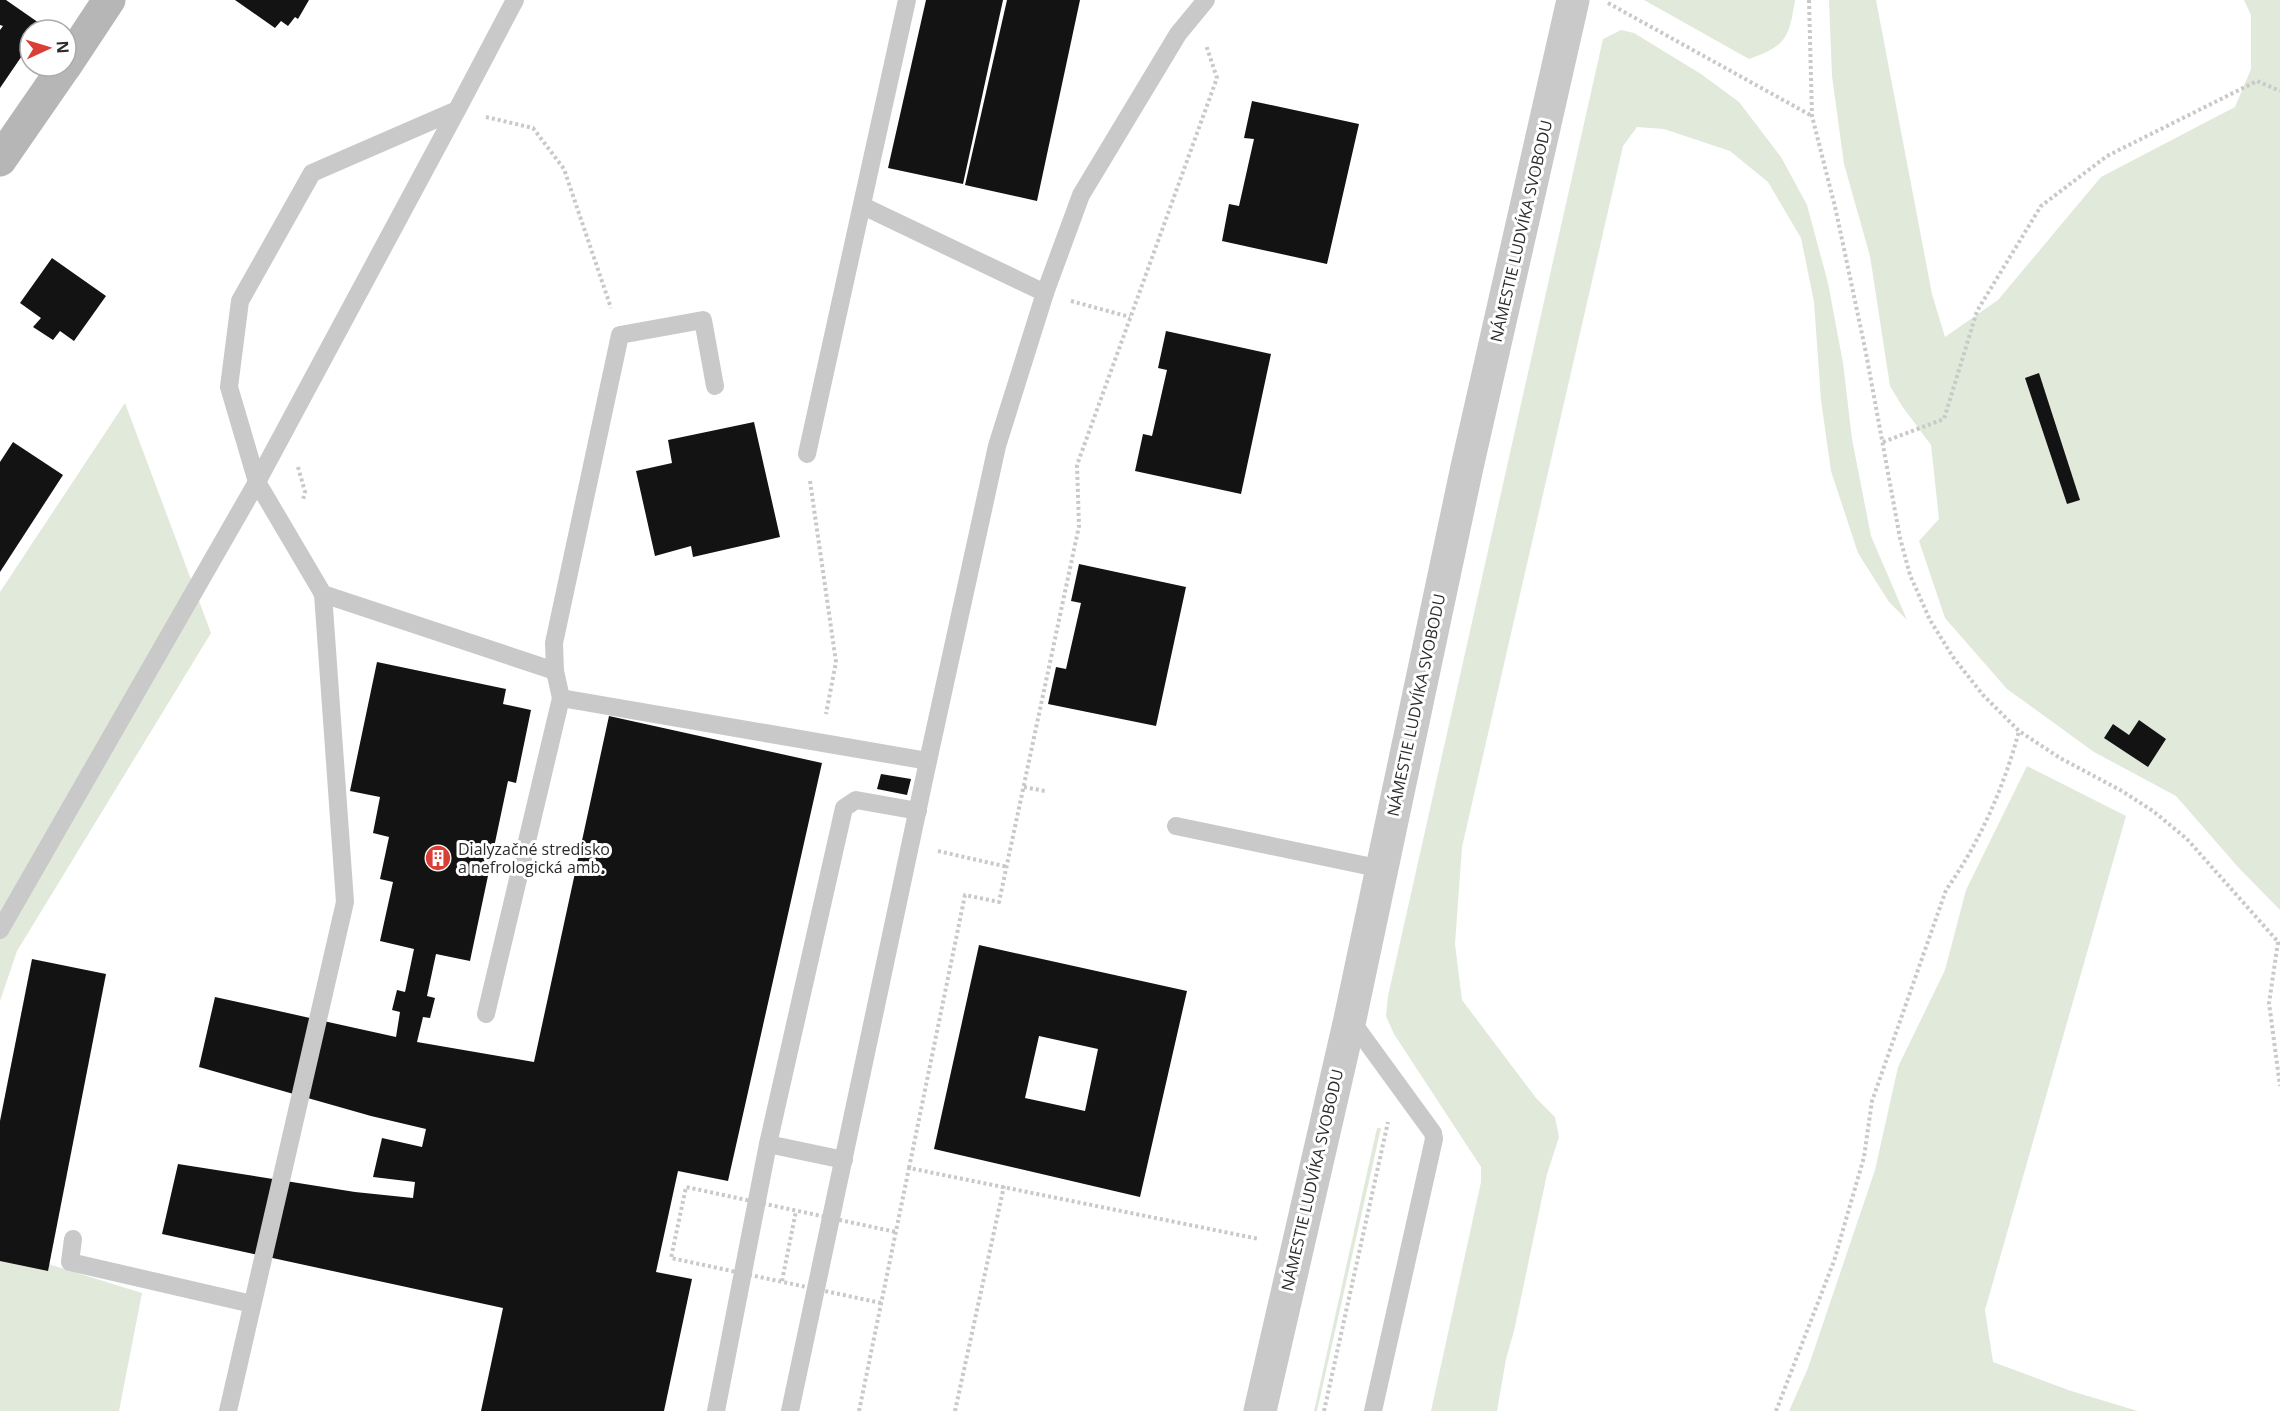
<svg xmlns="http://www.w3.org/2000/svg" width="2280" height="1411" font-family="'Open Sans',sans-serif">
  <rect width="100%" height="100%" fill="#fff"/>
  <!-- green -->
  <g fill="#e0e9da">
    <path d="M 1644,0 L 1795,0 C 1789,38 1786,46 1749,59 Z"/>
    <path d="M 1829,0 L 1876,0 L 1932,294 L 1945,337 L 1998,300 L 2101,177 L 2235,107 L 2251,69 L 2251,15 L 2244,0 L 2280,0 L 2280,910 L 2238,867 L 2176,796 L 2094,752 L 2007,689 L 1945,618 L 1919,541 L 1939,519 L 1931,445 L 1902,406 L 1890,386 L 1870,256 L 1844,164 L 1832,76 Z"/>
    <path d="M 1621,30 L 1634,33 L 1701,74 L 1739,102 L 1781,157 L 1807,205 L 1828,283 L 1843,363 L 1852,439 L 1871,536 L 1907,620 L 1889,602 L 1858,553 L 1831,471 L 1821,400 L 1814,302 L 1801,238 L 1768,182 L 1730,151 L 1664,129 L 1637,127 L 1623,146 L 1462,847 L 1455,944 L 1462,1000 L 1536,1098 L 1555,1117 L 1559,1137 L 1547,1174 L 1514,1331 L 1506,1359 L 1497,1411 L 1431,1411 L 1481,1182 L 1481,1167 L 1394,1034 L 1386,1016 L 1388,996 L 1603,39 Z"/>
    <path d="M 125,403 L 211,633 L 17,951 L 0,1001 L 0,592 Z"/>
    <path d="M 2027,766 L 2126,816 L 1985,1310 L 1993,1362 L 2071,1391 L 2138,1411 L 1789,1411 L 1808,1368 L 1875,1170 L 1898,1067 L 1945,970 L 1966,890 Z"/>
    <path d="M 1377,1128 L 1381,1128 L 1317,1411 L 1314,1411 Z"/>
    <path d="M 0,1249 L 142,1293 L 119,1411 L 0,1411 Z"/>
  </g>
  <!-- building -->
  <g fill="#131313" fill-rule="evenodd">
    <path d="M 0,0 L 6,0 L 42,25 L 39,30 L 30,30 L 30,44 L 0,88 L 0,30 L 3,26 L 0,25 Z"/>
    <path d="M 235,0 L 309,0 L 298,19 L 295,17 L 288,26 L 281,21 L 275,28 Z"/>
    <path d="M 926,0 L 1003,0 L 963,184 L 888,168 Z"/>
    <path d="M 1007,0 L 1080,0 L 1037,201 L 965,185 Z"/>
    <path d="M 1252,101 L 1359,124 L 1327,264 L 1222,241 L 1229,204 L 1239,206 L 1254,139 L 1244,138 Z"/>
    <path d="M 52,258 L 106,296 L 74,341 L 60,331 L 53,340 L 33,327 L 41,318 L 20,303 Z"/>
    <path d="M 1166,331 L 1271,354 L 1241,494 L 1135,471 L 1143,434 L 1152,436 L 1167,370 L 1158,368 Z"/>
    <path d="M 2039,373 L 2080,500 L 2067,504 L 2025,378 Z"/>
    <path d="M 754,422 L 780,537 L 693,557 L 691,546 L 655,556 L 636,471 L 672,463 L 668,440 Z"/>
    <path d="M 13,442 L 63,475 L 0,572 L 0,462 Z"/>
    <path d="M 1079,564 L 1186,587 L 1156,726 L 1048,704 L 1056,667 L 1066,669 L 1081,603 L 1071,601 Z"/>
    <path d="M 377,662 L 506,689 L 503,704 L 531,710 L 516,783 L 508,781 L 470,961 L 436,954 L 427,996 L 435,998 L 430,1018 L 423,1017 L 417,1042 L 534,1062 L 609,716 L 822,763 L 728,1181 L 678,1171 L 656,1272 L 692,1279 L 664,1411 L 481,1411 L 503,1308 L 162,1234 L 178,1164 L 355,1192 L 413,1198 L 415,1182 L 373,1177 L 382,1138 L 422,1147 L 426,1129 L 371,1116 L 199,1067 L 215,997 L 396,1037 L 400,1012 L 392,1010 L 397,990 L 405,992 L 414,949 L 380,941 L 393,882 L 380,879 L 389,837 L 373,833 L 380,797 L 350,791 Z"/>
    <path d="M 2139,720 L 2166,739 L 2148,767 L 2104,738 L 2113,724 L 2129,735 Z"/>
    <path d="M 881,774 L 911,779 L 907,795 L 877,789 Z"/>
    <path d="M 979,945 L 1187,991 L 1140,1197 L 934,1149 ZM 1039,1036 L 1098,1049 L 1085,1111 L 1025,1098 Z"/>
    <path d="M 32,959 L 106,974 L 48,1271 L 0,1261 L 0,1121 Z"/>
  </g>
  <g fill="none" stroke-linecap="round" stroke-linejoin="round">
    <!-- path -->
    <g stroke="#c9c9c9" stroke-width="4" stroke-dasharray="3 3" stroke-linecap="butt">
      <path d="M 1809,0 L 1812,116 L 1836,211 L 1866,353 L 1900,538 L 1910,575 L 1930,620 L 1953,657 L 1983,695 L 2019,731 L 2060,758 L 2122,791 L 2153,811 L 2187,839 L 2280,944"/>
      <path d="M 1608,3 L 1812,116"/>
      <path d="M 486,117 L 533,128 L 564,169 L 611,308"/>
      <path d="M 1071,301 L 1130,317"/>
      <path d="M 1883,442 L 1944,419 L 1977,311 L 2041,206 L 2107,156 L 2257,81 L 2280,91"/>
      <path d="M 298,467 L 305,492 L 303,500"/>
      <path d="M 810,481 L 836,662 L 826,714"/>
      <path d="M 1024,787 L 1045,791"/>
      <path d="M 938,851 L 1008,867"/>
      <path d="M 2278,942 L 2269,1003 L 2280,1086"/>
      <path d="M 909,1168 L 965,895 L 999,902 L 1079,526 L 1077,465 L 1217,78 L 1206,45"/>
      <path d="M 782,1281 L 796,1211"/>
      <path d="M 859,1411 L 909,1168 L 1259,1239"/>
      <path d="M 955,1411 L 1004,1186"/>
      <path d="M 1324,1411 L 1388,1122"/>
      <path d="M 1776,1411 L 1834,1261 L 1864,1157 L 1872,1101 L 1946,890 C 1980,842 2004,787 2019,731"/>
    </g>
    <!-- lane -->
    <g stroke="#c9c9c9" stroke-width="18">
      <path d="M 515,0 L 457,110 L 312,173 L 240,301 L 229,387 L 257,482 L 323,594 L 555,671"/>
      <path d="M 863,206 L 1045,293"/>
      <path d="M 807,454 L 907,0"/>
      <path d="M 561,698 L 555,671 L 554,643 L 620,335 L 703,320 L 715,386"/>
      <path d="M 1176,826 L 1382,869"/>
      <path d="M 0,930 L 257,482 L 457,110"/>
      <path d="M 486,1014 L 561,698 L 928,761 L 997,446 L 1045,293 L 1081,195 L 1178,34 L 1206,0"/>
      <path d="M 1350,1019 L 1433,1133 L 1434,1139 L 1373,1411"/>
      <path d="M 768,1144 L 844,1160"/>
      <path d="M 73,1239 L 70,1262 L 252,1304"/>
      <path d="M 228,1411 L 345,902 L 323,594"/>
      <path d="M 716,1411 L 768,1144 L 844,808 L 856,800 L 918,811"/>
      <path d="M 790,1411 L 928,761"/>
    </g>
    <!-- street -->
    <path stroke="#c9c9c9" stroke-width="33" d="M 1260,1411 L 1350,1019 L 1467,467 L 1573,0"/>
    <!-- secondary -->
    <g stroke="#b6b6b6" stroke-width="33">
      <path d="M 66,65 L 109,0"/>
      <path d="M 0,160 L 65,66"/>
    </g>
    <!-- path-bridge -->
    <path stroke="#c9c9c9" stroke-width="4" stroke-dasharray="3 3" stroke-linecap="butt" d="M 881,1303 L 671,1258 L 686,1187 L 896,1232"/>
  </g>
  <!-- icons -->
  <defs>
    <g id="building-disc" transform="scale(1.35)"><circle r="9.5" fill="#da3f36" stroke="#fff"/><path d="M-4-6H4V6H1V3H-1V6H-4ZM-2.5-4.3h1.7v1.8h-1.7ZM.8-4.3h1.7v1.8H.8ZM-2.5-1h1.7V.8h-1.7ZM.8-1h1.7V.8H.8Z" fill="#fff"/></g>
  </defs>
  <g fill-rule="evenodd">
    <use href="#building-disc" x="438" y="858"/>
  </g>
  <g text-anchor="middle" stroke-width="6" stroke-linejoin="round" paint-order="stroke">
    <!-- street labels -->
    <g font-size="16" fill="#2c2c2c" stroke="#fff">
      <text transform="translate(1521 231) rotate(-77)" y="6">NÁMESTIE LUDVÍKA SVOBODU</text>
      <text transform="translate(1416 705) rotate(-78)" y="6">NÁMESTIE LUDVÍKA SVOBODU</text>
      <text transform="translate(1312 1180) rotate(-77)" y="6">NÁMESTIE LUDVÍKA SVOBODU</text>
    </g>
    <!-- poi labels -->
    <g font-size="16" fill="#2c2c2c" stroke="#fff" text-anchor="start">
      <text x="458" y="855">Dialyzačné stredisko<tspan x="458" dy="18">a nefrologická amb.</tspan></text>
    </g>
  </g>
  <!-- north arrow -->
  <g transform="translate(48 48) rotate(86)"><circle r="28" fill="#ffffff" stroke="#ababab" stroke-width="1.5"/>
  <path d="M0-4.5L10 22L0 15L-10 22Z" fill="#da3f36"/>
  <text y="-9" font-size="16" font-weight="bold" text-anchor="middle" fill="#2c2c2c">N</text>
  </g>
</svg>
